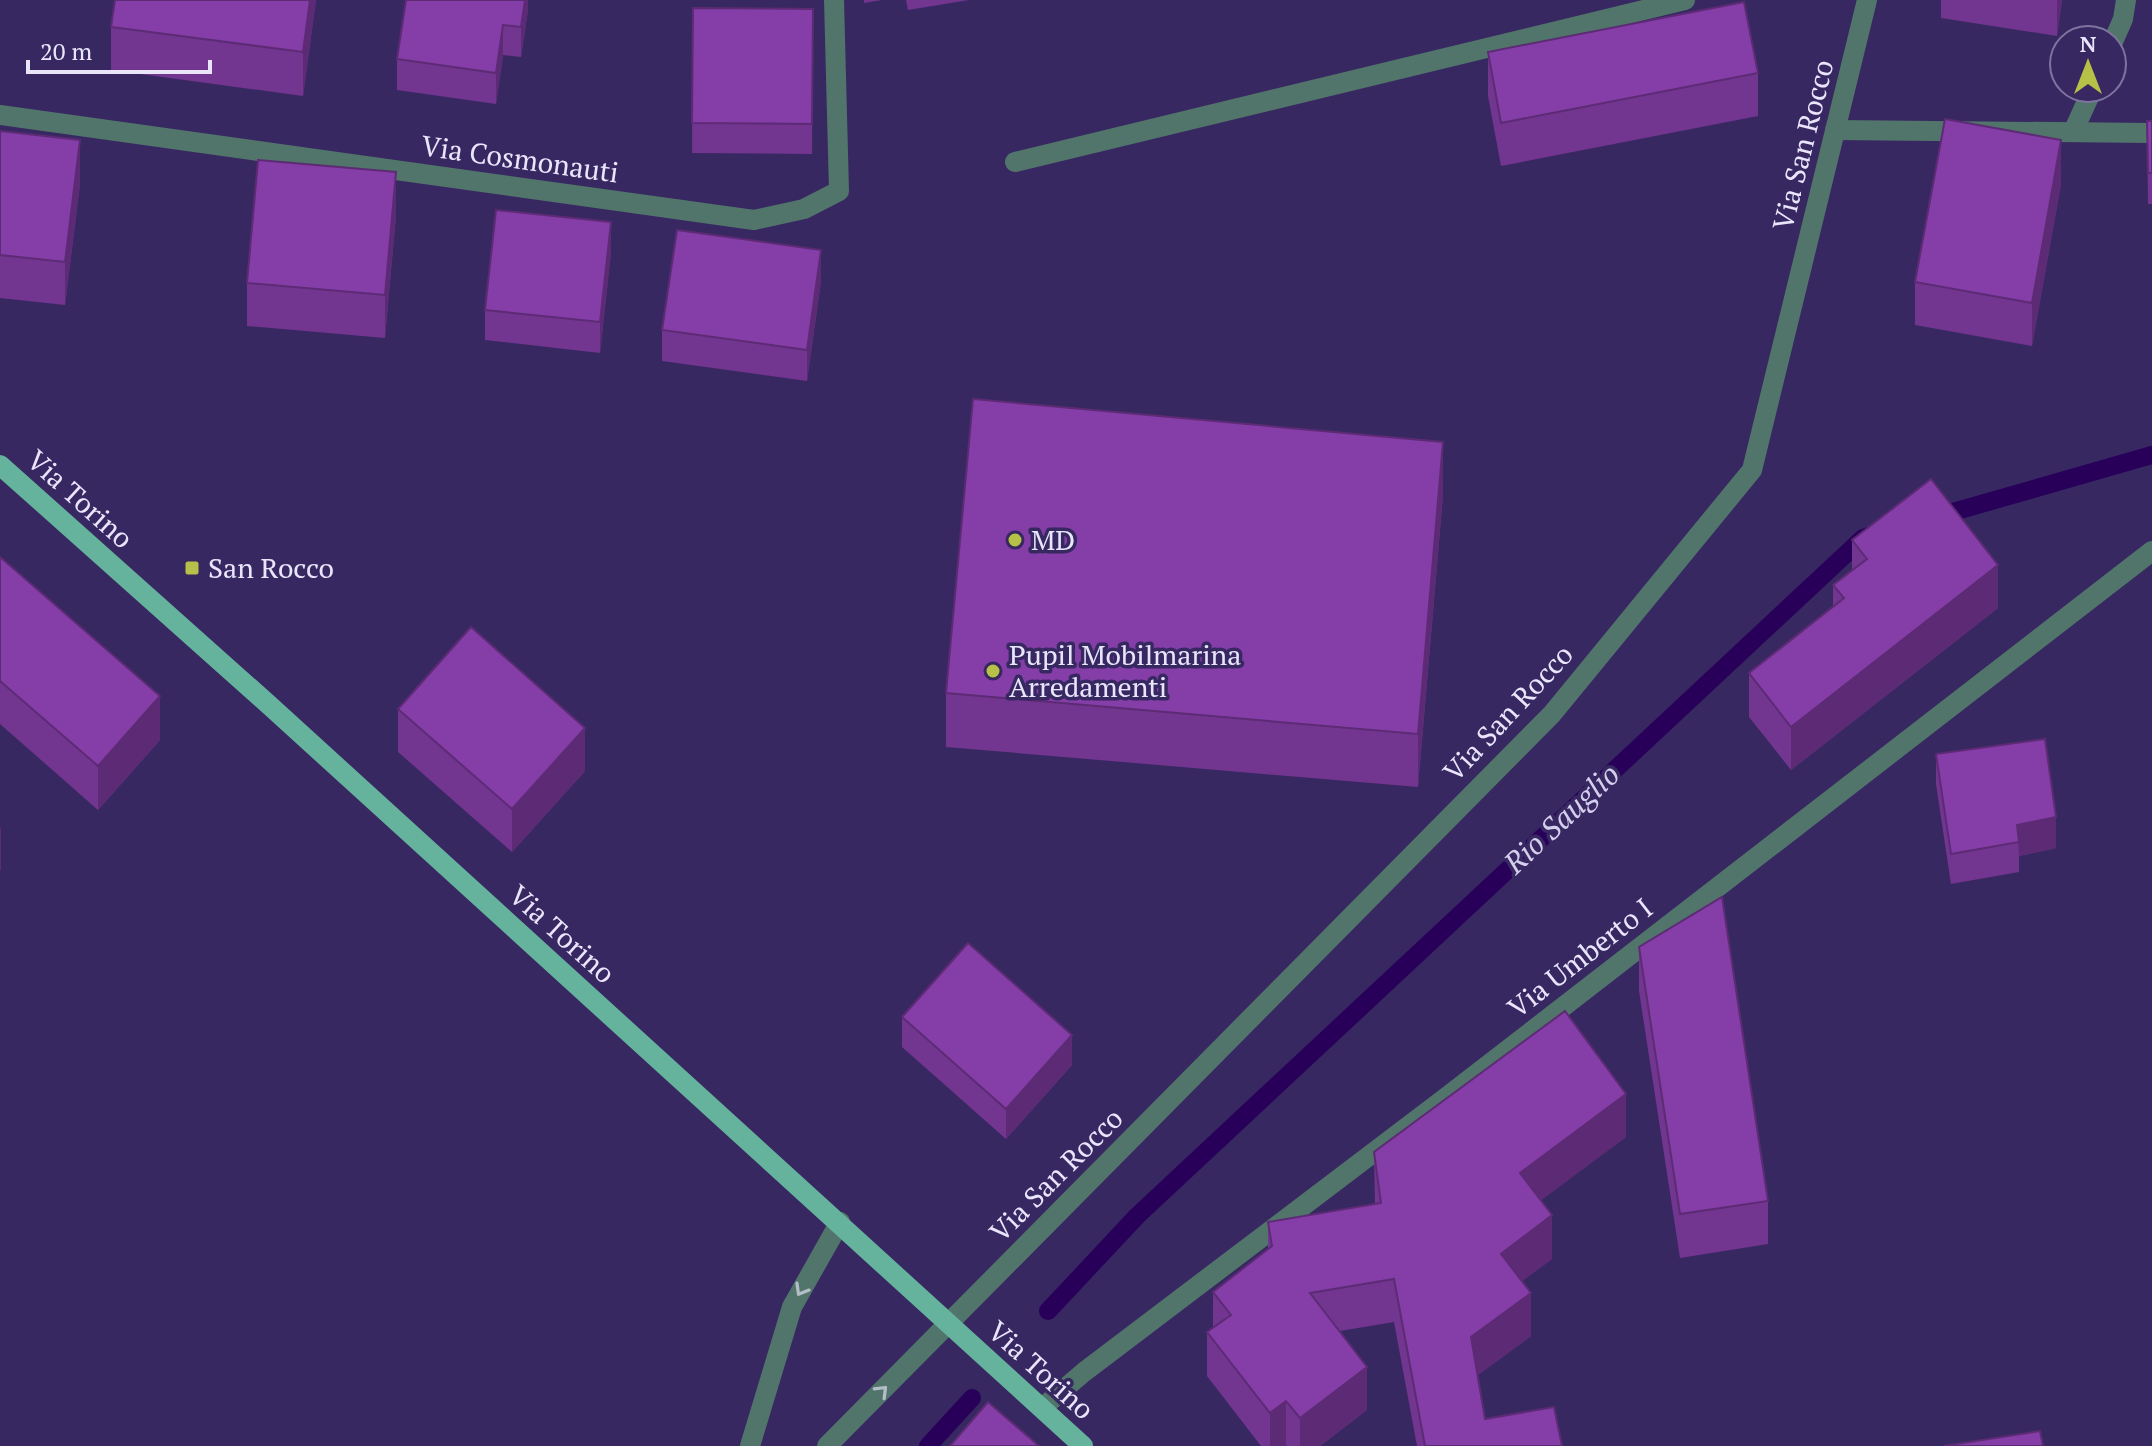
<svg xmlns="http://www.w3.org/2000/svg" width="2152" height="1446" font-family="'PT Serif',serif">
  <rect width="100%" height="100%" fill="#382862"/>
  <g fill="none" stroke-linecap="round" stroke-linejoin="round">
    <!-- stream -->
    <g stroke="#280059" stroke-width="18">
      <path d="M 1932,518 L 2152,455"/>
      <path d="M 1048,1311 L 1137,1216 L 1863,538 L 1872,535"/>
      <path d="M 928,1446 L 972,1398"/>
    </g>
    <!-- minor -->
    <g stroke="#51756a" stroke-width="20">
      <path d="M 2112,44 L 2123,19 L 2126,0"/>
      <path d="M 0,115 L 754,220 L 804,209 L 839,191 L 834,0"/>
      <path d="M 1835,130 L 2152,133"/>
      <path d="M 2073,132 L 2093,88"/>
      <path d="M 1015,162 L 1685,0"/>
      <path d="M 1042,1408 L 1084,1372 L 1444,1099 L 2152,551"/>
      <path d="M 750,1446 L 792,1307 L 840,1222"/>
      <path d="M 827,1446 L 1552,714 L 1752,470 L 1867,0"/>
    </g>
    <!-- major -->
    <path stroke="#65b39d" stroke-width="20" d="M 0,465 L 268,704 L 1083,1446"/>
  </g>
  <!-- wall -->
  <g fill="#723590">
    <path d="M 115,0 L 316,0 L 303,96 L 111,70 L 111,27 Z"/>
    <path d="M 528,0 L 528,10 L 521,57 L 503,55 L 496,104 L 397,90 L 397,59 Z"/>
    <path d="M 864,0 L 882,0 L 864,3 Z"/>
    <path d="M 906,0 L 969,0 L 908,10 Z"/>
    <path d="M 1941,0 L 2062,0 L 2057,36 L 1941,18 Z"/>
    <path d="M 693,8 L 813,9 L 812,154 L 692,153 Z"/>
    <path d="M 1488,52 L 1758,73 L 1758,116 L 1501,166 L 1488,96 Z"/>
    <path d="M 2147,121 L 2152,121 L 2152,204 L 2148,204 Z"/>
    <path d="M 0,131 L 80,184 L 65,305 L 0,298 Z"/>
    <path d="M 2061,184 L 2032,346 L 1915,325 L 1915,282 Z"/>
    <path d="M 396,215 L 385,338 L 247,326 L 247,283 Z"/>
    <path d="M 611,252 L 600,353 L 485,340 L 485,310 Z"/>
    <path d="M 821,281 L 807,381 L 662,361 L 662,330 Z"/>
    <path d="M 1443,495 L 1418,787 L 946,747 L 946,693 Z"/>
    <path d="M 1852,540 L 1998,608 L 1791,770 L 1749,717 L 1749,673 L 1833,607 L 1833,585 L 1852,570 Z"/>
    <path d="M 0,557 L 160,740 L 98,810 L 0,724 Z"/>
    <path d="M 398,709 L 585,771 L 512,852 L 398,752 Z"/>
    <path d="M 1936,754 L 2056,848 L 2019,856 L 2019,872 L 1951,884 L 1936,784 Z"/>
    <path d="M 1639,947 L 1768,1201 L 1768,1244 L 1680,1258 L 1639,991 Z"/>
    <path d="M 902,1017 L 1072,1065 L 1006,1139 L 902,1047 Z"/>
    <path d="M 1626,1137 L 1541,1200 L 1552,1259 L 1522,1281 L 1531,1336 L 1478,1375 L 1485,1419 L 1562,1446 L 1417,1446 L 1394,1322 L 1340,1331 L 1367,1410 L 1320,1446 L 1287,1446 L 1286,1445 L 1284,1446 L 1261,1446 L 1207,1376 L 1207,1332 L 1213,1328 L 1213,1292 L 1268,1249 L 1268,1222 L 1375,1204 L 1374,1152 Z"/>
  </g>
  <!-- shaded-wall -->
  <g fill="#5d2b75">
    <path d="M 310,0 L 316,0 L 303,96 L 303,52 Z"/>
    <path d="M 525,0 L 528,0 L 528,10 L 521,57 L 521,27 Z"/>
    <path d="M 2057,0 L 2062,0 L 2057,36 Z"/>
    <path d="M 503,25 L 503,55 L 496,104 L 496,73 Z"/>
    <path d="M 80,140 L 80,184 L 65,305 L 65,262 Z"/>
    <path d="M 2061,140 L 2061,184 L 2032,346 L 2032,303 Z"/>
    <path d="M 396,172 L 396,215 L 385,338 L 385,295 Z"/>
    <path d="M 611,222 L 611,252 L 600,353 L 600,322 Z"/>
    <path d="M 821,250 L 821,281 L 807,381 L 807,350 Z"/>
    <path d="M 1443,442 L 1443,495 L 1418,787 L 1418,734 Z"/>
    <path d="M 1998,565 L 1998,608 L 1791,770 L 1791,727 Z"/>
    <path d="M 160,696 L 160,740 L 98,810 L 98,766 Z"/>
    <path d="M 585,728 L 585,771 L 512,852 L 512,809 Z"/>
    <path d="M 2056,817 L 2056,848 L 2019,856 L 2017,825 Z"/>
    <path d="M 1,827 L 1,870 L 0,871 L 0,828 Z"/>
    <path d="M 1072,1035 L 1072,1065 L 1006,1139 L 1006,1109 Z"/>
    <path d="M 1626,1094 L 1626,1137 L 1520,1216 L 1520,1173 Z"/>
    <path d="M 1552,1215 L 1552,1259 L 1501,1297 L 1501,1254 Z"/>
    <path d="M 1531,1293 L 1531,1336 L 1471,1380 L 1471,1337 Z"/>
    <path d="M 1367,1367 L 1367,1410 L 1320,1446 L 1300,1446 L 1300,1418 Z"/>
    <path d="M 1286,1401 L 1286,1445 L 1284,1446 L 1270,1446 L 1270,1413 Z"/>
  </g>
  <!-- building -->
  <g fill="#853ea7" stroke="#5d2b75" stroke-width="2">
    <path d="M 115,0 L 310,0 L 303,52 L 111,27 Z"/>
    <path d="M 406,0 L 525,0 L 521,27 L 503,25 L 496,73 L 397,59 Z"/>
    <path d="M 1744,2 L 1758,73 L 1501,123 L 1488,52 Z"/>
    <path d="M 693,8 L 813,9 L 812,124 L 692,123 Z"/>
    <path d="M 1945,119 L 2061,140 L 2032,303 L 1915,282 Z"/>
    <path d="M 2147,121 L 2152,121 L 2152,173 L 2148,173 Z"/>
    <path d="M 0,131 L 80,140 L 65,262 L 0,255 Z"/>
    <path d="M 258,160 L 396,172 L 385,295 L 247,283 Z"/>
    <path d="M 496,210 L 611,222 L 600,322 L 485,310 Z"/>
    <path d="M 677,230 L 821,250 L 807,350 L 662,330 Z"/>
    <path d="M 973,399 L 1443,442 L 1418,734 L 946,693 Z"/>
    <path d="M 1931,479 L 1998,565 L 1791,727 L 1749,673 L 1844,598 L 1833,585 L 1867,559 L 1852,540 Z"/>
    <path d="M 0,557 L 160,696 L 98,766 L 0,681 Z"/>
    <path d="M 471,627 L 585,728 L 512,809 L 398,709 Z"/>
    <path d="M 2045,739 L 2056,817 L 2017,825 L 2019,842 L 1951,854 L 1936,754 Z"/>
    <path d="M 1722,897 L 1768,1201 L 1680,1214 L 1639,947 Z"/>
    <path d="M 968,943 L 1072,1035 L 1006,1109 L 902,1017 Z"/>
    <path d="M 1565,1011 L 1626,1094 L 1520,1173 L 1552,1215 L 1501,1254 L 1531,1293 L 1471,1337 L 1485,1419 L 1554,1407 L 1562,1446 L 1425,1446 L 1394,1279 L 1310,1293 L 1367,1367 L 1300,1418 L 1286,1401 L 1270,1413 L 1207,1332 L 1231,1315 L 1213,1292 L 1272,1246 L 1268,1222 L 1381,1203 L 1374,1152 Z"/>
    <path d="M 988,1402 L 1039,1446 L 950,1446 Z"/>
    <path d="M 2040,1431 L 2043,1446 L 1944,1446 Z"/>
  </g>
  <!-- one-way arrows -->
  <defs><path id="oneway-chevron" d="M-2-3.5L2.5 0L-2 3.5" fill="none" stroke-width="1.6" stroke-linecap="round" stroke-linejoin="round" transform="scale(2)"/></defs>
  <g stroke="#b4bec8">
    <use href="#oneway-chevron" transform="translate(801 1290) rotate(120)"/>
    <use href="#oneway-chevron" transform="translate(882 1391) rotate(-45)"/>
  </g>
  <!-- markers -->
  <g fill="#b8c147" stroke="#382862" stroke-width="3">
    <circle cx="1015" cy="540" r="8"/>
    <rect x="184" y="560" width="16" height="16" rx="4"/>
    <circle cx="993" cy="671" r="8"/>
  </g>
  <g text-anchor="middle" stroke-width="7" stroke-linejoin="round" paint-order="stroke">
    <!-- street labels -->
    <g font-size="28" fill="#e9e5fb" stroke="#382862">
      <text transform="translate(1803 145) rotate(-76)" y="10">Via San Rocco</text>
      <text transform="translate(520 159) rotate(8)" y="10">Via Cosmonauti</text>
      <text transform="translate(80 499) rotate(42)" y="10">Via Torino</text>
      <text transform="translate(1508 713) rotate(-47)" y="10">Via San Rocco</text>
      <text transform="translate(562 934) rotate(42)" y="10">Via Torino</text>
      <text transform="translate(1580 958) rotate(-38)" y="10">Via Umberto I</text>
      <text transform="translate(1056 1175) rotate(-45)" y="10">Via San Rocco</text>
      <text transform="translate(1041 1370) rotate(42)" y="10">Via Torino</text>
    </g>
    <!-- poi labels -->
    <g font-size="28" fill="#e9e5fb" stroke="#382862" text-anchor="start">
      <text x="1031" y="550">MD</text>
      <text x="208" y="578">San Rocco</text>
      <text x="1009" y="665">Pupil Mobilmarina<tspan x="1009" dy="32">Arredamenti</tspan></text>
    </g>
    <!-- water labels -->
    <g font-size="30" font-style="italic" fill="#d4cfec" stroke="#382862">
      <text transform="translate(1562 819) rotate(-43)" y="10">Rio Sauglio</text>
    </g>
  </g>
  <!-- north arrow -->
  <g transform="translate(2088 64)"><circle r="38" fill="#382862" stroke="#7f749f" stroke-width="2"/>
  <path d="M0-6L14 30L0 20L-14 30Z" fill="#b8c147"/>
  <text y="-12" font-size="22" font-weight="bold" text-anchor="middle" fill="#e9e5fb">N</text>
  </g>
  <!-- scale -->
  <path d="M28 60v12h182v-12" fill="none" stroke="#e9e5fb" stroke-width="4"/>
  <text x="40" y="60" font-size="24" fill="#e9e5fb" stroke="#382862" stroke-width="6" paint-order="stroke">20 m</text>
</svg>
